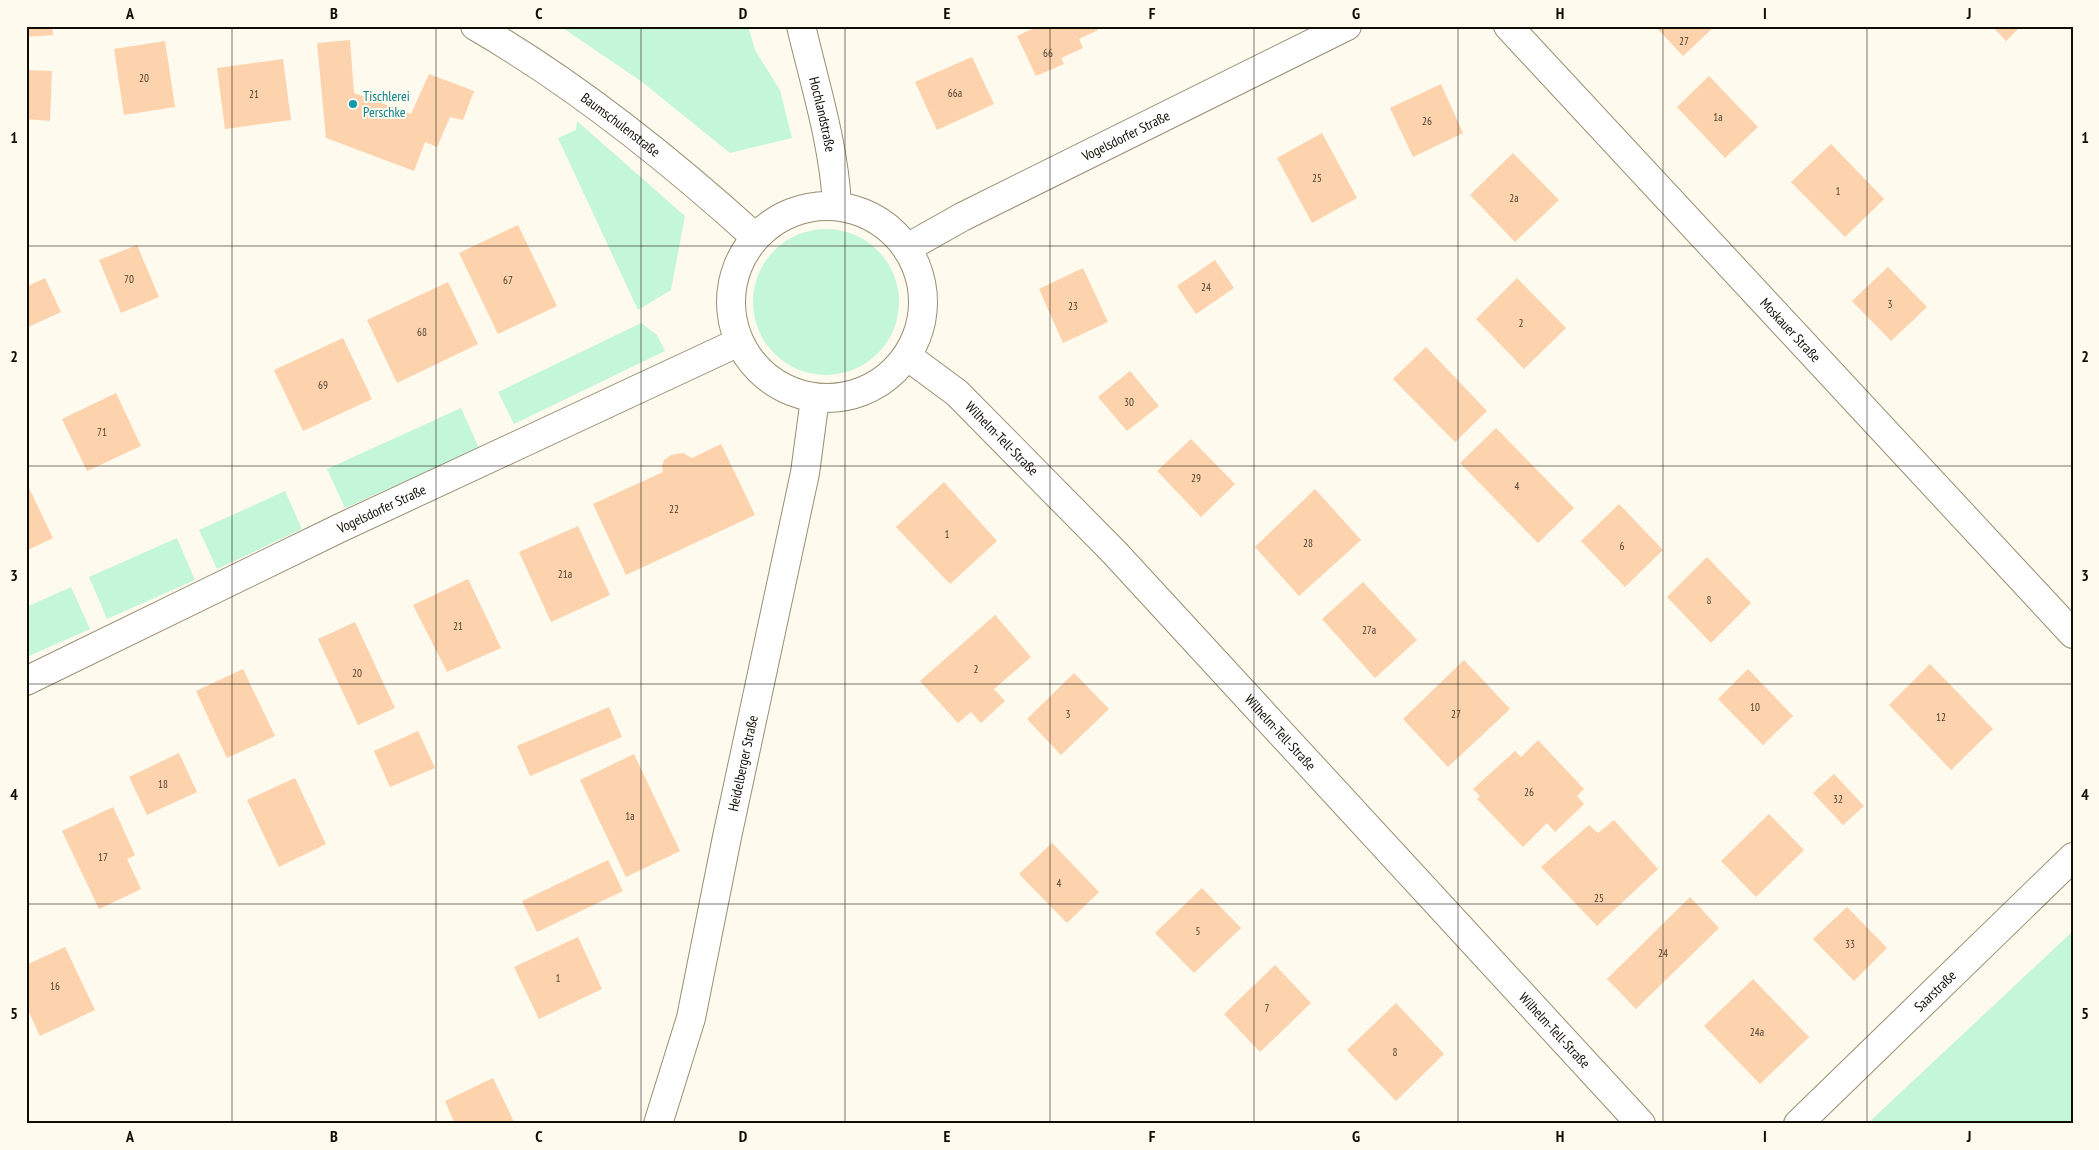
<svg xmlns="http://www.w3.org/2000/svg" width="2099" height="1150" font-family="'PT Sans Narrow',sans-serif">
  <rect width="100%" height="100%" fill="#fefaee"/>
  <!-- green -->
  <g fill="#c4f6da">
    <path d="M 560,26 L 748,26 L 755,50 L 780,90 L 792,138 L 730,153 L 642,82 Z"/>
    <path d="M 577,121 L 685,216 L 671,290 L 638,310 L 558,138 L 576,130 Z"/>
    <circle cx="826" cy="302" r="73"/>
    <path d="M 641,323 L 657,335 L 665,351 L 514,424 L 498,392 Z"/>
    <path d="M 461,408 L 479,448 L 345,508 L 327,469 Z"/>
    <path d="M 285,491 L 302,529 L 217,569 L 199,530 Z"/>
    <path d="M 177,538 L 195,580 L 107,619 L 89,577 Z"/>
    <path d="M 71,587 L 90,629 L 29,656 L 26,651 L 26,607 Z"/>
    <path d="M 2073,931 L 2073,1124 L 1867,1124 Z"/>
  </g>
  <!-- building -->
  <g fill="#fdd3ad">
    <path d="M 26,26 L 52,26 L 53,35 L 26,37 Z"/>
    <path d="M 1039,26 L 1096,26 L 1098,30 L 1079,39 L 1083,48 L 1061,58 L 1064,64 L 1036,76 L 1017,36 Z"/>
    <path d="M 1655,26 L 1715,26 L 1683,56 Z"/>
    <path d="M 1992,26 L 2021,26 L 2006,41 Z"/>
    <path d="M 350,40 L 354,93 L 411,114 L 429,74 L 474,91 L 463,120 L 450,117 L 437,147 L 425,142 L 414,171 L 326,138 L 317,43 Z"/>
    <path d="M 165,41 L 175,107 L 124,115 L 114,49 Z"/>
    <path d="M 972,57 L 994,104 L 937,130 L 915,82 Z"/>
    <path d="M 283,59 L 291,120 L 225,129 L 217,68 Z"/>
    <path d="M 26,70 L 52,71 L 50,121 L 26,119 Z"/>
    <path d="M 1709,76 L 1758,127 L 1725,158 L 1677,107 Z"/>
    <path d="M 1441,84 L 1463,133 L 1413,157 L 1390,108 Z"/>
    <path d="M 1322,133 L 1357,198 L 1312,223 L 1277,158 Z"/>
    <path d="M 1831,144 L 1884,199 L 1845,237 L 1791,182 Z"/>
    <path d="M 1513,153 L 1559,200 L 1515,242 L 1470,195 Z"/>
    <path d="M 518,225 L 557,306 L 498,334 L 459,253 Z"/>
    <path d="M 137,245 L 159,297 L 121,313 L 99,260 Z"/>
    <path d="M 1215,260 L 1234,288 L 1196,314 L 1177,286 Z"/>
    <path d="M 1888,267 L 1927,307 L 1891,341 L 1852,301 Z"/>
    <path d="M 1083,268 L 1108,322 L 1063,343 L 1039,289 Z"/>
    <path d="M 45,278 L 61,312 L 26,328 L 26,287 Z"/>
    <path d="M 1517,278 L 1566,328 L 1524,369 L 1476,319 Z"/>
    <path d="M 448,282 L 478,344 L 397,383 L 367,320 Z"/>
    <path d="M 343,338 L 372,399 L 303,431 L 274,370 Z"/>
    <path d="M 1426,347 L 1487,411 L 1455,442 L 1393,379 Z"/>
    <path d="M 1130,371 L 1159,406 L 1127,431 L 1098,397 Z"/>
    <path d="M 116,393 L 141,446 L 87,471 L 62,419 Z"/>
    <path d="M 1496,428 L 1574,508 L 1538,543 L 1460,463 Z"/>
    <path d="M 1191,439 L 1235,484 L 1201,517 L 1157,471 Z"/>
    <path d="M 721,444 L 755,515 L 626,575 L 593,504 L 663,472 L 662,466 L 664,460 L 671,455 L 683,453 L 692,458 Z"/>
    <path d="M 26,482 L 53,538 L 26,551 Z"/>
    <path d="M 944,482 L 997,541 L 950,584 L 896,527 Z"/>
    <path d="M 1315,489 L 1361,540 L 1299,596 L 1255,547 Z"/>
    <path d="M 1619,504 L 1663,550 L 1625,587 L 1581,541 Z"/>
    <path d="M 578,526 L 610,595 L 551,622 L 519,552 Z"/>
    <path d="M 1707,557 L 1751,603 L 1711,643 L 1667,597 Z"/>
    <path d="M 468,579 L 501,648 L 447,672 L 413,605 Z"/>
    <path d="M 1363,582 L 1417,640 L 1375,678 L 1322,619 Z"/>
    <path d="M 995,615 L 1031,657 L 994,689 L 1005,701 L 981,723 L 971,712 L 958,723 L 920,681 Z"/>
    <path d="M 355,622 L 395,708 L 358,725 L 318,639 Z"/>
    <path d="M 1464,660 L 1510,709 L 1448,767 L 1403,719 Z"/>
    <path d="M 1930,664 L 1993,729 L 1951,770 L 1889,705 Z"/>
    <path d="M 243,669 L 275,736 L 227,758 L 196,691 Z"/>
    <path d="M 1748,669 L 1793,716 L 1763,745 L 1718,699 Z"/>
    <path d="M 1074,673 L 1109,709 L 1061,755 L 1027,719 Z"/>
    <path d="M 609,707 L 622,737 L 530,776 L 517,746 Z"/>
    <path d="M 418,731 L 435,768 L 390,787 L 374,751 Z"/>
    <path d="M 1538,740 L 1584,789 L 1577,796 L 1584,804 L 1555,832 L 1547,823 L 1523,847 L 1477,799 L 1480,796 L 1473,789 L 1515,751 L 1521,757 Z"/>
    <path d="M 179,753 L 197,792 L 147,815 L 129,777 Z"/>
    <path d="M 634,754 L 680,851 L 626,877 L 580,780 Z"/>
    <path d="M 1834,774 L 1864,806 L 1843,825 L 1813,793 Z"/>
    <path d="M 295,778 L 326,844 L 279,867 L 247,800 Z"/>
    <path d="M 113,807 L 135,855 L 127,859 L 141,889 L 99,909 L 62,831 Z"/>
    <path d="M 1769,814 L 1804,850 L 1756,897 L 1721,861 Z"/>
    <path d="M 1614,820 L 1658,869 L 1597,926 L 1541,867 L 1589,825 L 1598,833 Z"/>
    <path d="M 1052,843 L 1099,892 L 1067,923 L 1019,874 Z"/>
    <path d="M 608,860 L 623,891 L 537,932 L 522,901 Z"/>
    <path d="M 1202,888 L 1241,928 L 1194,973 L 1155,933 Z"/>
    <path d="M 1690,897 L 1719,928 L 1636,1009 L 1607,979 Z"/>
    <path d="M 1847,907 L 1887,948 L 1854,981 L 1813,939 Z"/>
    <path d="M 578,937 L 602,989 L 539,1019 L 514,967 Z"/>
    <path d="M 65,947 L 95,1010 L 40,1036 L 26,1006 L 26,965 Z"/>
    <path d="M 1275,965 L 1311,1003 L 1260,1052 L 1224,1014 Z"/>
    <path d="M 1753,979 L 1809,1037 L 1760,1084 L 1704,1026 Z"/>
    <path d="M 1396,1003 L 1444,1054 L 1396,1101 L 1347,1050 Z"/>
    <path d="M 493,1078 L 515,1124 L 455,1124 L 445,1101 Z"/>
  </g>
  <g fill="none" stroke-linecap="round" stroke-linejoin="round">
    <!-- street casing -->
    <g stroke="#988f73" stroke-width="30">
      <g id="street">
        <path id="s1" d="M 801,26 C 815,85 834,145 837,205"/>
        <path id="s2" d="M 1508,26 L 2073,634"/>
        <path id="s3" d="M 907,356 L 957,393 L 1114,552 L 1641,1124"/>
        <path id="s4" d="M 26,681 L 340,528 L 739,342"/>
        <path id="s5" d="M 658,1124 L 691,1018 L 727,837 L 805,473 L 815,398"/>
        <path id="s6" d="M 1798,1124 L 2073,857"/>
      </g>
    </g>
    <!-- secondary casing -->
    <g stroke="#988f73" stroke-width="30">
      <g id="secondary">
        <path id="s7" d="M 475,26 C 577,85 669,159 755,237"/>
        <circle cx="827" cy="302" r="96"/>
        <path id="s8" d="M 907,248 L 962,217 L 1347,26"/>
      </g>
    </g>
    <!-- street -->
    <use href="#street" stroke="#fff" stroke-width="28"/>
    <!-- secondary -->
    <use href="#secondary" stroke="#fff" stroke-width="28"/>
  </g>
  <!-- grid -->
  <path fill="none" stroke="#100d04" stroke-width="1" stroke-opacity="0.55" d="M 232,26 L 232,1124M 436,26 L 436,1124M 641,26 L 641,1124M 845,26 L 845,1124M 1050,26 L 1050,1124M 1254,26 L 1254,1124M 1458,26 L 1458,1124M 1663,26 L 1663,1124M 1867,26 L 1867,1124M 26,246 L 2073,246M 26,466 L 2073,466M 26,684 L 2073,684M 26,904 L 2073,904"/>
  <!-- markers -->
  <circle fill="#0f9aa8" stroke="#fefaee" stroke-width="2" cx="353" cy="104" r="5"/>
  <g text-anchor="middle" stroke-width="4" stroke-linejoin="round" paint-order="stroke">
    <!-- number labels -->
    <g font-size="11" fill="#4b3e2e">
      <text x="1684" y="45">27</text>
      <text x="1048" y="57">66</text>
      <text x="144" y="82">20</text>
      <text x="955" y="97">66a</text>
      <text x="254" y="98">21</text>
      <text x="1718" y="121">1a</text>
      <text x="1427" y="125">26</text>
      <text x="1317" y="182">25</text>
      <text x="1838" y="195">1</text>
      <text x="1514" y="202">2a</text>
      <text x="129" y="283">70</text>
      <text x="508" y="284">67</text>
      <text x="1206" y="291">24</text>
      <text x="1890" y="308">3</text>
      <text x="1073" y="310">23</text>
      <text x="1521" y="327">2</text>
      <text x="422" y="336">68</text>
      <text x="323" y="389">69</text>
      <text x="1129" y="406">30</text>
      <text x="102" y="436">71</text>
      <text x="1196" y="482">29</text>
      <text x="1517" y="490">4</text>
      <text x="674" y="513">22</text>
      <text x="947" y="538">1</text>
      <text x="1308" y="547">28</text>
      <text x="1622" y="550">6</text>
      <text x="565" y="578">21a</text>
      <text x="1709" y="604">8</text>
      <text x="458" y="630">21</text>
      <text x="1369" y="634">27a</text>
      <text x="976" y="673">2</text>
      <text x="357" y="677">20</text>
      <text x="1755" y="711">10</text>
      <text x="1068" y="718">3</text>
      <text x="1456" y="718">27</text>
      <text x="1941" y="721">12</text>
      <text x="163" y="788">18</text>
      <text x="1529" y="796">26</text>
      <text x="1838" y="803">32</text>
      <text x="630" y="820">1a</text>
      <text x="103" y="861">17</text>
      <text x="1059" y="887">4</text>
      <text x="1599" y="902">25</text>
      <text x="1198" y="935">5</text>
      <text x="1850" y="948">33</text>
      <text x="1663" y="957">24</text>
      <text x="558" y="982">1</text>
      <text x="55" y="990">16</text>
      <text x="1267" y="1012">7</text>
      <text x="1757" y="1036">24a</text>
      <text x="1395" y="1056">8</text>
    </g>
    <!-- culture labels -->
    <g font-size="14" fill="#0d838f" stroke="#fefaee" text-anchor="start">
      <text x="363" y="101">Tischlerei<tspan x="363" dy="16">Perschke</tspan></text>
    </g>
    <!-- street labels -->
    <g font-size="14" fill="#100d04" stroke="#fefaee">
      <text dy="5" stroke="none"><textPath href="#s1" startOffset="91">Hochlandstraße</textPath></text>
      <text dy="5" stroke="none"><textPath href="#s7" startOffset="176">Baumschulenstraße</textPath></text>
      <text dy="5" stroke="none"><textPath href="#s8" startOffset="246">Vogelsdorfer Straße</textPath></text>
      <text dy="5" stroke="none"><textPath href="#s2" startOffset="415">Moskauer Straße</textPath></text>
      <text dy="5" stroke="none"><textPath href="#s3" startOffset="126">Wilhelm-Tell-Straße</textPath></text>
      <text dy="5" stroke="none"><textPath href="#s4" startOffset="395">Vogelsdorfer Straße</textPath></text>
      <text dy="5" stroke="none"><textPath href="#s3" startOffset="531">Wilhelm-Tell-Straße</textPath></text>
      <text dy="5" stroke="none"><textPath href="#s5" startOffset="371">Heidelberger Straße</textPath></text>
      <text dy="5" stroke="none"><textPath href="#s6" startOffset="191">Saarstraße</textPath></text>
      <text dy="5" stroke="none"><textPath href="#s3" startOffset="936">Wilhelm-Tell-Straße</textPath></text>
    </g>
  </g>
  <!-- border -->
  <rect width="2099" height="1150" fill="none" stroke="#fefaee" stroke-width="55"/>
  <rect x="28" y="28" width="2044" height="1094" fill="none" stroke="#100d04" stroke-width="2"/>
  <g font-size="16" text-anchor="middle" font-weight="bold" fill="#100d04">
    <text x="130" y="19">A</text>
    <text x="334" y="19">B</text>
    <text x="539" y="19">C</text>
    <text x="743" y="19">D</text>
    <text x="947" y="19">E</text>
    <text x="1152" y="19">F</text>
    <text x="1356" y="19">G</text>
    <text x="1560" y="19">H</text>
    <text x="1765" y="19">I</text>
    <text x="1969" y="19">J</text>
    <text x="14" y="143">1</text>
    <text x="2085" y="143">1</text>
    <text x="14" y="362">2</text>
    <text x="2085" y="362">2</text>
    <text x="14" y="581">3</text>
    <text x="2085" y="581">3</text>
    <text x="14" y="800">4</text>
    <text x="2085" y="800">4</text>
    <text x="14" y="1019">5</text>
    <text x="2085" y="1019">5</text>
    <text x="130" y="1142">A</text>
    <text x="334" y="1142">B</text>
    <text x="539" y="1142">C</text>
    <text x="743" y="1142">D</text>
    <text x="947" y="1142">E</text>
    <text x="1152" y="1142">F</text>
    <text x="1356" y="1142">G</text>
    <text x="1560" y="1142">H</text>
    <text x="1765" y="1142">I</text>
    <text x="1969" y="1142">J</text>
  </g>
</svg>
